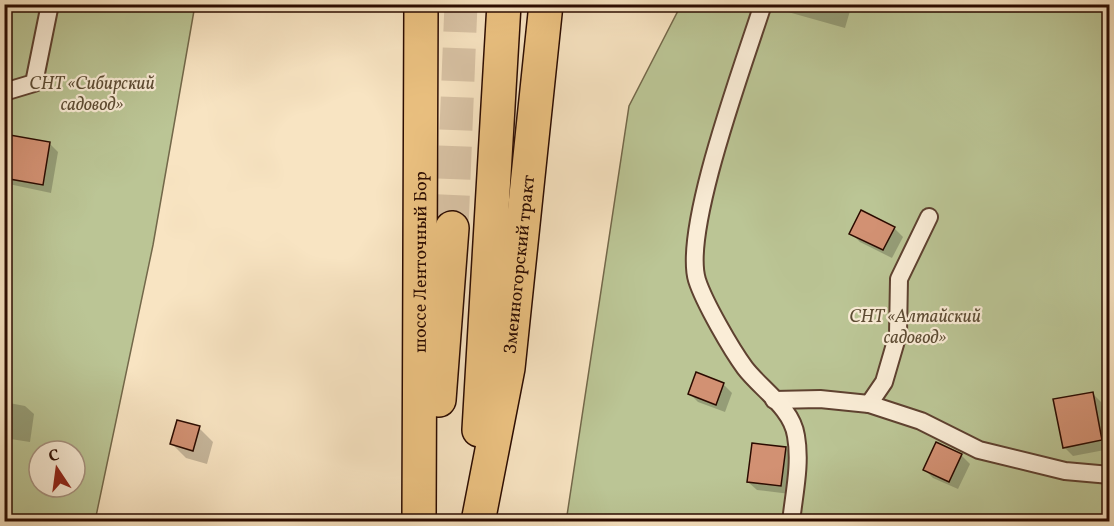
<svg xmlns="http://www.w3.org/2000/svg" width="1114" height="526" font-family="Vollkorn,serif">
  <rect width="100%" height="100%" fill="#f8e4c2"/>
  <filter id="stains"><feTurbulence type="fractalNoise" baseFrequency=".00333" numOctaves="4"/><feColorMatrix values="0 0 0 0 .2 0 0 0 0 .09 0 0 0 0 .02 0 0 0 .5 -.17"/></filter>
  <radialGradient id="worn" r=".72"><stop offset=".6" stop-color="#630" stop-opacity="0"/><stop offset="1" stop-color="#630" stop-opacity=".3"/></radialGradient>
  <!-- green -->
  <g fill="#bbc595" stroke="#73684a" stroke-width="1.5" fill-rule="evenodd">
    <path d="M 4,5 L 195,5 L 153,245 L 95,521 L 5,521 ZM 39,451 L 75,451 L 75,487 L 39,487 Z"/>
    <path d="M 681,5 L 1109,5 L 1109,521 L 566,522 L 629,106 Z"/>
  </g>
  <!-- shadow -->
  <g fill="#0003">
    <path d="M 780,4 L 852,4 L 845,28 L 788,12 Z"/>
    <path d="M 4,136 L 49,143 L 58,152 L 51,193 L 4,183 Z"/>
    <path d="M 894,228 L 903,237 L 892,258 L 860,242 L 851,233 Z"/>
    <path d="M 723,384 L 732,393 L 725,412 L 698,402 L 689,393 Z"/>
    <path d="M 1092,393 L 1101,402 L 1110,449 L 1073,456 L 1064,447 Z"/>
    <path d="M 4,402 L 25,406 L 34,414 L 30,442 L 4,438 Z"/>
    <path d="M 199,428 L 213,442 L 207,464 L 186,458 L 172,444 Z"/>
    <path d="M 786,448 L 794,457 L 790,494 L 757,490 L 748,482 Z"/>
    <path d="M 961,455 L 970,464 L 958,489 L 933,478 L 924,469 Z"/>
  </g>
  <!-- building -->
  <g fill="#d29173" stroke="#2b0b00" stroke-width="1.5">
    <path d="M 4,134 L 50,142 L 43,185 L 4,178 Z"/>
    <path d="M 861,210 L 895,227 L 883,250 L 849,234 Z"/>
    <path d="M 696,372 L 724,383 L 716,405 L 688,394 Z"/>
    <path d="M 1093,392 L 1102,440 L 1063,448 L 1053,399 Z"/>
    <path d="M 177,420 L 200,426 L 193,451 L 170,444 Z"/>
    <path d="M 936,442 L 962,454 L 949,482 L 923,470 Z"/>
    <path d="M 752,443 L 786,447 L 781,486 L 747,482 Z"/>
  </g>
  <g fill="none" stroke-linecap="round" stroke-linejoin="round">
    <!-- trunk-tunnel -->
    <path stroke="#d9c3a5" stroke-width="33" stroke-dasharray="33 16" stroke-linecap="butt" d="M 452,228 L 461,4"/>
    <!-- service casing -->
    <g stroke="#5e4130" stroke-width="20">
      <g id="service">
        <path d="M 763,4 C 745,61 682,229 697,280 C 704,302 731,349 745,368 C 761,389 792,408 796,436 C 801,464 794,494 791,522"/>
        <path d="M 4,92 L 34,83 L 50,4"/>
        <path d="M 774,400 L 820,399 L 869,404 L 921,421 L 979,450 L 1065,471 L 1110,475"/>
        <path d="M 869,404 L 884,382 L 898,334 L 899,279 L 929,217"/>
      </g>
    </g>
    <!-- trunk casing -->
    <g stroke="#2b0b00" stroke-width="36">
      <g id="trunk">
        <path d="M 439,400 L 452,228"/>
        <path d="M 479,430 L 504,4"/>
        <path id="s1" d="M 419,522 L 421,4"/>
        <path id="s2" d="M 478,522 L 508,368 L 546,4"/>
      </g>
    </g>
    <!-- service -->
    <use href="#service" stroke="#faedd7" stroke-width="16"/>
    <!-- trunk -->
    <use href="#trunk" stroke="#ecc281" stroke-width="33"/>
  </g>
  <g text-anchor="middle" stroke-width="4.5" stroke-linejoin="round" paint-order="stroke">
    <!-- park labels -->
    <g font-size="18" font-style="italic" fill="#5d4c34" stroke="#faedd7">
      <text x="92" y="89">СНТ «Сибирский<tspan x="92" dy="21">садовод»</tspan></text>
      <text x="915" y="322">СНТ «Алтайский<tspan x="915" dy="21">садовод»</tspan></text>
    </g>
    <!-- street labels -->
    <g font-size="18" fill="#2b0b00" stroke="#faedd7">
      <text dy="6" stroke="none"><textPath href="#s1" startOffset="260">шоссе Ленточный Бор</textPath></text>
      <text dy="6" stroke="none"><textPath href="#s2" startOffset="261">Змеиногорский тракт</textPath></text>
    </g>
  </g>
  <!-- margin -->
  <rect width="1114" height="526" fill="none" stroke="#f8e4c2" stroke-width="24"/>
  <rect x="6" y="6" width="1102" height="514" fill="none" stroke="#2b0b00" stroke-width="3"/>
  <rect x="12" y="12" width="1090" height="502" fill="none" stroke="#2b0b00" stroke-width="1.5"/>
  <!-- north arrow -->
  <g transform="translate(57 469) rotate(347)"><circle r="28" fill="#faedd7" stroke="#a79381" stroke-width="1.5"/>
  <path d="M0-4.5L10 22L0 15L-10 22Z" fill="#8f2418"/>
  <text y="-9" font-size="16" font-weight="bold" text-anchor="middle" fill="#2b0b00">С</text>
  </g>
  <rect width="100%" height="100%" filter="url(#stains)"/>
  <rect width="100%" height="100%" fill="url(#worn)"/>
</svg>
